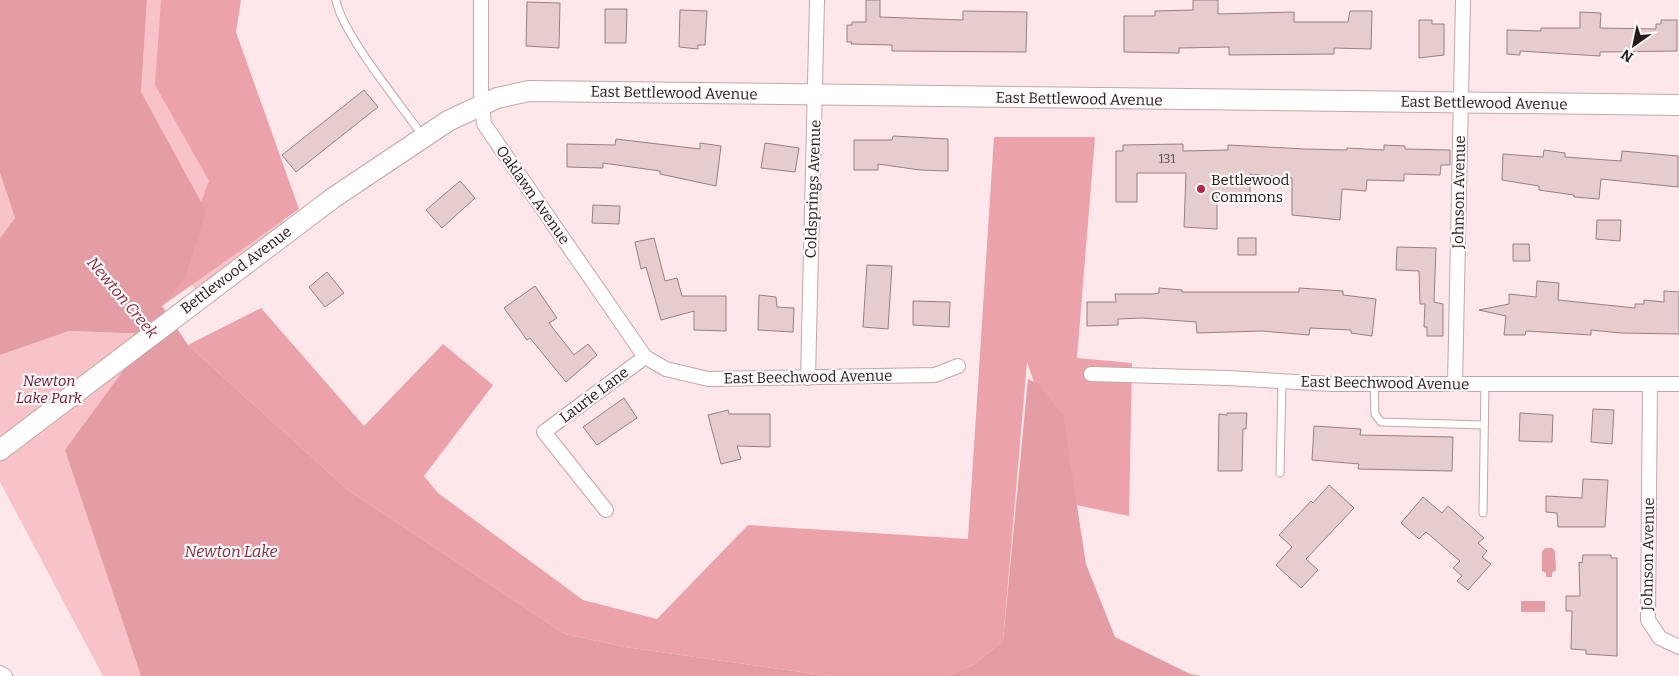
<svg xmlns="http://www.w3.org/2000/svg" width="1679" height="676" font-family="Bitter,serif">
  <rect width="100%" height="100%" fill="#fee7ea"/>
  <!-- green -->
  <g fill="#f7c2c8">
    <path d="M 147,0 L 230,0 L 210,86 L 289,231 L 202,296 L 185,278 L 141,92 Z"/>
    <path d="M 0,173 L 15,218 L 0,238 Z"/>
    <path d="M 69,331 L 151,334 L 66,450 L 141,676 L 103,676 L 0,482 L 0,355 Z"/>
  </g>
  <!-- forest -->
  <g fill="#eba2ab">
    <path d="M 161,0 L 241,0 L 236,32 L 299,209 L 162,306 L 209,181 L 155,85 Z"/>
    <path d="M 994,137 L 1095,137 L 1077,358 L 1132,363 L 1129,516 L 1076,505 L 1027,362 L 1003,641 L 973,665 L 946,676 L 829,676 L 625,647 L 565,634 L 348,490 L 188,345 L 261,308 L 364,426 L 443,344 L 493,385 L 424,476 L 438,493 L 583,600 L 657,619 L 748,525 L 968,539 Z"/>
  </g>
  <!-- water -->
  <g fill="#e49ca5">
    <path d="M 0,0 L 147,0 L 141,92 L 206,211 L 185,278 L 162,306 L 188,345 L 348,490 L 565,634 L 625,647 L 829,676 L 141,676 L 65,450 L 150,334 L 69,331 L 0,355 L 0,238 L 15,218 L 0,173 Z"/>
    <path d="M 1028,379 L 1038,384 L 1063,415 L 1086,564 L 1115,637 L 1190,674 L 1201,676 L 946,676 L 973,665 L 1003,641 Z"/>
    <path d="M 1545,548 L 1552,548 L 1555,551 L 1556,570 L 1552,573 L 1552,577 L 1546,577 L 1546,573 L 1542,571 L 1542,552 Z"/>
    <rect x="1521" y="601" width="24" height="11"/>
  </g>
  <!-- building -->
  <g fill="#e7ccce" stroke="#987f82">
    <path d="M 866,0 L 880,0 L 880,17 L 963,20 L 963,11 L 1027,12 L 1026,52 L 892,51 L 892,45 L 851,44 L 852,42 L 847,42 L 847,25 L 852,25 L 852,22 L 866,22 Z"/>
    <path d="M 1193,0 L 1218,0 L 1218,14 L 1294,12 L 1294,22 L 1348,22 L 1350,11 L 1372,11 L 1371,49 L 1334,48 L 1334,54 L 1229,55 L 1229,47 L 1179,48 L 1179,53 L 1124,52 L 1124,16 L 1155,16 L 1155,11 L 1193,10 Z"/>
    <path d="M 527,2 L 560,3 L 559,48 L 526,46 Z"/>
    <path d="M 605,9 L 627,9 L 626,43 L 605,43 Z"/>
    <path d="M 680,10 L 707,11 L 705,45 L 698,45 L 698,49 L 679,47 Z"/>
    <path d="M 1580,12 L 1601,13 L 1600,28 L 1656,29 L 1656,24 L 1661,24 L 1661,20 L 1677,20 L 1677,51 L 1600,52 L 1600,56 L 1520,51 L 1520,55 L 1507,54 L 1507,30 L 1541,31 L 1541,28 L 1580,28 Z"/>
    <path d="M 1419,20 L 1432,20 L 1432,24 L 1444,24 L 1444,55 L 1419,58 Z"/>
    <path d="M 364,90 L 378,107 L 296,172 L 282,155 Z"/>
    <path d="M 893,136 L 948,139 L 948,171 L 920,170 L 878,164 L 878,170 L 854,170 L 854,140 L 892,140 Z"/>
    <path d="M 616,139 L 700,149 L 700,143 L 721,146 L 716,186 L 660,174 L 660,171 L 603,163 L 603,168 L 567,167 L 567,144 L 615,145 Z"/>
    <path d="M 765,143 L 799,148 L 795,172 L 761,168 Z"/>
    <path d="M 1183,144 L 1183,151 L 1228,150 L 1228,145 L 1305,149 L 1347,150 L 1347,148 L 1384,150 L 1384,145 L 1405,146 L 1405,149 L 1450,150 L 1450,165 L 1441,165 L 1440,175 L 1404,174 L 1404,181 L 1367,180 L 1366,191 L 1342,189 L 1340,220 L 1292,215 L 1292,178 L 1250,174 L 1250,196 L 1217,195 L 1217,229 L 1184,227 L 1186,173 L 1137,173 L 1137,202 L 1116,202 L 1116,151 L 1123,151 L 1123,145 Z"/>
    <path d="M 1544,150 L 1565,153 L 1565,157 L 1621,161 L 1622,151 L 1678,156 L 1678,187 L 1601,179 L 1599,199 L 1574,197 L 1574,195 L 1539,190 L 1539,186 L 1502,180 L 1503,154 L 1543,157 Z"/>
    <path d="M 460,181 L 475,198 L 442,228 L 426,210 Z"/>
    <path d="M 593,205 L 620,206 L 619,224 L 592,223 Z"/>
    <path d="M 1597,220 L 1621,220 L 1620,241 L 1596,239 Z"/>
    <path d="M 654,238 L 665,281 L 677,278 L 682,296 L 726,296 L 726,331 L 694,330 L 694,311 L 661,320 L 646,267 L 641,269 L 635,242 Z"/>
    <rect x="1238" y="238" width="18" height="17"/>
    <path d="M 1513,244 L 1529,244 L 1530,261 L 1513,261 Z"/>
    <path d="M 1397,247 L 1436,248 L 1434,302 L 1443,304 L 1443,336 L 1427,336 L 1427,327 L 1424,327 L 1425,304 L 1420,304 L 1419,271 L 1396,270 Z"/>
    <path d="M 867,265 L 892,266 L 888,329 L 863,327 Z"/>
    <path d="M 327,272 L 344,293 L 325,307 L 309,287 Z"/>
    <path d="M 1537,281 L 1559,283 L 1558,300 L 1635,308 L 1635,304 L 1644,304 L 1644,300 L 1664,302 L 1664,291 L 1679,292 L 1679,334 L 1621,333 L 1591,330 L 1591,335 L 1526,331 L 1525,335 L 1504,335 L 1506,316 L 1479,310 L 1509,304 L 1509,294 L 1536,297 Z"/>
    <path d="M 535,286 L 557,318 L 549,323 L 574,355 L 588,344 L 597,355 L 566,382 L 530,338 L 527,340 L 504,308 Z"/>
    <path d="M 1159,288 L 1182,290 L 1182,292 L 1299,292 L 1299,288 L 1343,291 L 1343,295 L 1376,299 L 1372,336 L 1351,333 L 1351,330 L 1310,328 L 1309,335 L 1262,331 L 1197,333 L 1196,322 L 1142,318 L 1118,319 L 1118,325 L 1087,326 L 1087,302 L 1116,302 L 1115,294 L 1153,294 L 1159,293 Z"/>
    <path d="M 759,295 L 776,297 L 777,307 L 794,308 L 793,332 L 758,330 Z"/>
    <path d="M 913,301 L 950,302 L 949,327 L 913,325 Z"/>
    <path d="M 624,398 L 637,418 L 597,445 L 583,427 Z"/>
    <path d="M 1593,409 L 1614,410 L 1612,444 L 1591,442 Z"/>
    <path d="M 728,410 L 729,414 L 770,414 L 770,447 L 737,446 L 741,459 L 721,464 L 708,415 Z"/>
    <path d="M 1227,413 L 1247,413 L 1246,429 L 1243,429 L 1242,471 L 1218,471 L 1219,414 L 1227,415 Z"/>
    <path d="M 1520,413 L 1553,415 L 1552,442 L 1519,441 Z"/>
    <path d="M 1314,426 L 1361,429 L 1360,435 L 1453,437 L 1452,471 L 1358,469 L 1359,464 L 1312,460 Z"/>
    <path d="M 1583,479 L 1608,480 L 1605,527 L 1558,527 L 1557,513 L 1546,512 L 1546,496 L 1582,498 Z"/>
    <path d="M 1329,485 L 1354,508 L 1306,559 L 1318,570 L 1301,588 L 1276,565 L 1292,547 L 1279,535 L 1311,501 L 1313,503 Z"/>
    <path d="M 1423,497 L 1442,513 L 1448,506 L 1484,538 L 1478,543 L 1487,551 L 1482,557 L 1491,564 L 1468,590 L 1457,581 L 1462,576 L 1453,568 L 1460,561 L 1426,532 L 1419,539 L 1401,523 Z"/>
    <path d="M 1583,555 L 1611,555 L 1611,558 L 1617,558 L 1617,656 L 1586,654 L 1586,650 L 1571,649 L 1572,611 L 1566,611 L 1566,596 L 1580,596 L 1579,562 L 1582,563 Z"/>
  </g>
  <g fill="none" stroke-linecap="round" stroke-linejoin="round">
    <!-- lane casing -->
    <g stroke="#c2a7aa" stroke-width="9">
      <g id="lane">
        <path d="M 336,0 C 341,32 401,105 422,135"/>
        <path d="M 1374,384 L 1375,414 L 1381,422 L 1484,425"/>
        <path d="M 1280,473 L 1282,381"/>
        <path d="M 1483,513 L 1485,384"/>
      </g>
    </g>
    <!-- street casing -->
    <g stroke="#c2a7aa" stroke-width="16">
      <g id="street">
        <path d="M 481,0 L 481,93 L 484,124 L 645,357 L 666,369 L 708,379 L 935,375 L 958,366"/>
        <path d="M 1091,374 L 1227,378 L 1332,384 L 1679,384"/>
        <path d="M 808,378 L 817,0"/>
        <path d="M 1455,384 L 1463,0"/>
        <path d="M 1650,384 L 1648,620 L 1660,638 L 1679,647"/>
        <path d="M 606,510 L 544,432 L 645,357"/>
        <path d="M 0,673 L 5,676"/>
      </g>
    </g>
    <!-- secondary casing -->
    <g stroke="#c2a7aa" stroke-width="22">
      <path id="secondary" d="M 0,450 L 333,198 L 448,121 L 497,98 L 529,91 L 1679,105"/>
    </g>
    <!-- lane -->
    <use href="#lane" stroke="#fff" stroke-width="7"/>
    <!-- street -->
    <use href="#street" stroke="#fff" stroke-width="14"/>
    <!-- secondary -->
    <use href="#secondary" stroke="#fff" stroke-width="20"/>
  </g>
  <!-- markers -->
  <circle fill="#b5244d" stroke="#fff9fa" stroke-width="2" cx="1201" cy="189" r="5"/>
  <g text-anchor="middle" stroke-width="4.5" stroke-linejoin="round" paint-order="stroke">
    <!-- number labels -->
    <g font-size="12" fill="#544648">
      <text x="1167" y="163">131</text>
    </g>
    <!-- street labels -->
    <g font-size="15" fill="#231a1b" stroke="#fff9fa">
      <text transform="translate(674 93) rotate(1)" y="5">East Bettlewood Avenue</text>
      <text transform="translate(1079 99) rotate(1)" y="5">East Bettlewood Avenue</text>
      <text transform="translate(1484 103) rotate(1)" y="5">East Bettlewood Avenue</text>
      <text transform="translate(813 189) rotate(-88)" y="5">Coldsprings Avenue</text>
      <text transform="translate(1459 192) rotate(-89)" y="5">Johnson Avenue</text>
      <text transform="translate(533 195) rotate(55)" y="5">Oaklawn Avenue</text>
      <text transform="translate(236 270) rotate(-37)" y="5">Bettlewood Avenue</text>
      <text transform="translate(808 377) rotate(-1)" y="5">East Beechwood Avenue</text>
      <text transform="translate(1385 383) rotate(1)" y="5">East Beechwood Avenue</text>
      <text transform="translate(594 395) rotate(-37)" y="5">Laurie Lane</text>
      <text transform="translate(1648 554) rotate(-89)" y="5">Johnson Avenue</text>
    </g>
    <!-- poi labels -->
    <g font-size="15" fill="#231a1b" stroke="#fff9fa" text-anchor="start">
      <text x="1211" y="185">Bettlewood<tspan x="1211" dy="17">Commons</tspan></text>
    </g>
    <!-- park labels -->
    <g font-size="15" font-style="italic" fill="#6b172d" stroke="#fff9fa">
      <text x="49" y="386">Newton<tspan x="49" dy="17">Lake Park</tspan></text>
    </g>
    <!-- water labels -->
    <g font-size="16" font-style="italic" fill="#802c3e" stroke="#fff9fa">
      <text transform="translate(123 297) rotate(50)" y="6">Newton Creek</text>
      <text x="231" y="557">Newton Lake</text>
    </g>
  </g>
  <!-- north arrow -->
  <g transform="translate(1634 45) rotate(213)" stroke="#fff9fa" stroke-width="4" paint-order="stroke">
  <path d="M0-4L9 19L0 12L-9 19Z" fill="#231a1b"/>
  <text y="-8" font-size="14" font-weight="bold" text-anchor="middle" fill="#231a1b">N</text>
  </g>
</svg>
